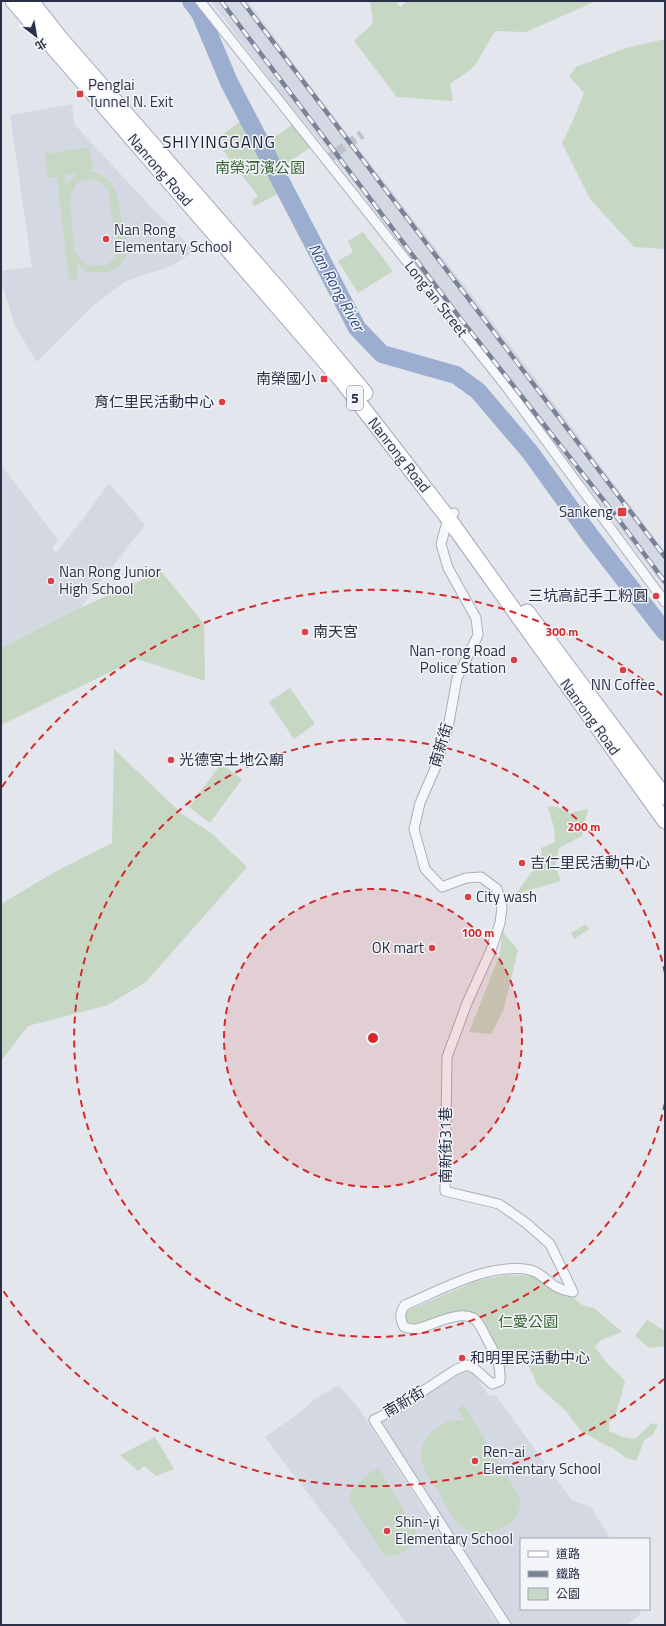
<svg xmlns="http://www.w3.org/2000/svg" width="666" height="1626" font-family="'Titillium Web','Noto Sans TC',sans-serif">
  <rect width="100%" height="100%" fill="#e3e6ec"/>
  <!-- built -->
  <g fill="#d4d8e2">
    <path d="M 211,1 L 248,1 L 302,75 L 521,359 L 665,552 L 665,588 L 522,401 L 334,158 L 276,88 Z"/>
    <path d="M 72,104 L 75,125 L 152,208 L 195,251 L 169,267 L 126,281 L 93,306 L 37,362 L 15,326 L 1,280 L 1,271 L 32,267 L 10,115 Z"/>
    <path d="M 1,465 L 58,540 L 52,548 L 56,553 L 83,519 L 109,483 L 145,525 L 80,608 L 1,648 Z"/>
    <path d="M 466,1370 L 473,1373 L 488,1395 L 496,1396 L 572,1500 L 591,1507 L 609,1536 L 605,1539 L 521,1539 L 521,1609 L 639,1609 L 641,1614 L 627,1625 L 511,1625 L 381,1421 Z"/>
    <path d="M 338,1385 L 354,1402 L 369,1424 L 498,1625 L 408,1625 L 265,1437 L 302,1411 L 314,1400 Z"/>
  </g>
  <!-- green -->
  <g fill="#c6d7c3" fill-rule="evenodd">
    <path d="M 370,1 L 396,1 L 400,7 L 407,1 L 596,1 L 526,32 L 495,31 L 475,66 L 450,84 L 453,101 L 397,97 L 354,41 L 373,23 Z"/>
    <path d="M 665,39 L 665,249 L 634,247 L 590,199 L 562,143 L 571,125 L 584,93 L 569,76 L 576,67 L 626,48 Z"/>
    <path d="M 241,121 L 260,148 L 293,124 L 311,147 L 280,168 L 277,194 L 255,206 L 251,202 L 258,196 L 215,140 Z"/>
    <path d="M 89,147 L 93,170 L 65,175 L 65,184 C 68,181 72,178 75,175 C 91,165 108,177 116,191 L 128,250 L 126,256 L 119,267 L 107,272 L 88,272 L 77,264 L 78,279 L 69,280 L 57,177 L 48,178 L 45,154 ZM 89,179 L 99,181 L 108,189 L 117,249 C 115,266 98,269 84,263 L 74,251 L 70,203 L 71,194 L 77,183 Z"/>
    <path d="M 363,232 L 393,271 L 358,293 L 338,261 L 353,252 L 348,241 Z"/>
    <path d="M 161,571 L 204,624 L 205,681 L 137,659 L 1,725 L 1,648 L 80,608 Z"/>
    <path d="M 290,688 L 315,724 L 294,739 L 269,702 Z"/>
    <path d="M 114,749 L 182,814 L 211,833 L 247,867 L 146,982 L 108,1005 L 28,1026 L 1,1061 L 1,904 L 53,873 L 112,843 Z"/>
    <path d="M 221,764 L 242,779 L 210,823 L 189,807 Z"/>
    <path d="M 547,806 L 558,807 L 569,813 L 588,809 L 582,836 L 559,848 L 555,867 L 561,881 L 516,894 L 542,858 L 541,848 L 555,842 L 554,827 Z"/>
    <path d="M 586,924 L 589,929 L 574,939 L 571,933 Z"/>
    <path d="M 502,931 L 518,950 L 504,1009 L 491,1034 L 469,1032 L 500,954 Z"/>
    <path d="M 507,1275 L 532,1276 L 546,1283 L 558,1292 L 574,1298 L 582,1305 L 594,1308 L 622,1332 L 601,1340 L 595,1347 L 607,1363 L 622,1377 L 625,1382 L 616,1413 L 609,1421 L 609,1431 L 623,1437 L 635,1439 L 652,1423 L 658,1425 L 652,1436 L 645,1439 L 636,1461 L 626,1458 L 611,1447 L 605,1445 L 580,1430 L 566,1411 L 538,1386 L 527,1362 L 505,1367 L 476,1315 L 417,1326 L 407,1324 L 402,1318 L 407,1311 L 476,1281 Z"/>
    <path d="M 647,1320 L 665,1331 L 665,1346 L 649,1348 L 635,1336 Z"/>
    <path d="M 464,1405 L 520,1498 C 521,1510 517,1519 506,1526 C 490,1535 469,1537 456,1521 C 449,1513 444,1502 439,1492 C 432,1482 422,1470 421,1457 C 419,1443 434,1427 446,1422 C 452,1419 459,1421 465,1421 L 457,1409 Z"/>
    <path d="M 155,1437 L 174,1469 L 156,1476 L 144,1466 L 138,1471 L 120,1455 Z"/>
    <path d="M 379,1468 L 423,1543 L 416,1548 L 415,1543 C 406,1553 398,1557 384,1555 L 350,1502 L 350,1492 L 366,1475 Z"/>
  </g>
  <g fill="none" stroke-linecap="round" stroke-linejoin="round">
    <!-- river -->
    <path stroke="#9baed0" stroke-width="18" d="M 191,1 L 200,13 L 229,82 L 357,328 L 382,354 L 456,375 L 478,391 L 530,452 L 592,538 L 665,632"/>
    <!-- minor-tunnel -->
    <path stroke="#bec2cb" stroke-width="9" stroke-dasharray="9 4.5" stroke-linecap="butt" d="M 326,160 L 362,134"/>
    <!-- minor casing -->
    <g stroke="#abafba" stroke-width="11">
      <g id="minor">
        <path d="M 200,1 L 505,385 L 665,602"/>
        <path d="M 454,513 L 448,518 L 441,544 L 448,568 L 476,618 L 478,635 L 457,678 L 448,728 L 436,766 L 420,803 L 414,829 L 425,869 L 442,887 L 466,878 L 481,877 L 497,889 L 502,908 L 500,923 L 491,950 L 467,1003 L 447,1057 L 445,1191 L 499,1204 L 526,1223 L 550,1244 L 573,1292 C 567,1291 560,1289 555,1286 C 547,1281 540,1272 530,1270 C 489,1262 441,1290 405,1305 C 399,1313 400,1319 404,1327 C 408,1328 412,1329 416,1329 C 431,1326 458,1310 473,1318 C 480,1322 484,1334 488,1341 C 496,1355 501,1364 500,1381 L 492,1384 L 474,1368 L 467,1365 L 455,1370 L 399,1407 L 374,1420 L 506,1625"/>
      </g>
    </g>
    <!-- primary casing -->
    <g stroke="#a1a8ba" stroke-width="17">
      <g id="primary">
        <path d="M 13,1 L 342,381 L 448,518 L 665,821"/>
        <path d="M 31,1 L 60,38 L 286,298 L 365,393"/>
        <path d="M 527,612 L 665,797"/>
      </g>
    </g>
    <!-- minor -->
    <use href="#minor" stroke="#f6f7fa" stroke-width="9"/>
    <!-- primary -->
    <use href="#primary" stroke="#fff" stroke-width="15"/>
    <!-- rail casing -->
    <g stroke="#7a8298" stroke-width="4.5">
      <g id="rail">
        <path d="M 221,1 L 460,318 L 616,516 L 665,582"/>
        <path d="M 242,1 L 665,557"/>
      </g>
    </g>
    <!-- rail -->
    <use href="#rail" stroke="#f3f5f9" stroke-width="3" stroke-dasharray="9" stroke-linecap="butt"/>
  </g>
  <!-- distance rings -->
  <circle cx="373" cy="1038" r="149" fill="#d62828" fill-opacity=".12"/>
  <g fill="none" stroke="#d62828" stroke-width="2" stroke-dasharray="7 5">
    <circle cx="373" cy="1038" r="149"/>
    <path d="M665 1103A299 299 0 1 1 665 973"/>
    <path d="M664 1379A448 448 0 0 1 2 1289M2 787A448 448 0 0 1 664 697"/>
  </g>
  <!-- markers -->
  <g fill="#dd3d43" stroke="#f3f5f9" stroke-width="1.5">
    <rect x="76" y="90" width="8" height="8" rx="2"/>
    <circle cx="106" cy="239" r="4"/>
    <rect x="320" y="375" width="8" height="8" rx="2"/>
    <circle cx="222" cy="402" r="4"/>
    <rect x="617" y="507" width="10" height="10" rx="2"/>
    <circle cx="51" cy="581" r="4"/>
    <circle cx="656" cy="596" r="4"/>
    <circle cx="305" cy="632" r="4"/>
    <circle cx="514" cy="660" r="4"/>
    <circle cx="623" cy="670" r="4"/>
    <circle cx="171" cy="760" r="4"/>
    <circle cx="522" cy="863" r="4"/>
    <circle cx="468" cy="897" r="4"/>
    <circle cx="432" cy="948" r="4"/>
    <circle cx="462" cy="1358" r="4"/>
    <circle cx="475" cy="1461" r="4"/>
    <circle cx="387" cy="1531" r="4"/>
  </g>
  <g text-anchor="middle" stroke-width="3" stroke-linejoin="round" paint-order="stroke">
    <!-- shield labels -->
    <rect fill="#f3f5f9" stroke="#666b7c" stroke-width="1" x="347" y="386" width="16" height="24" rx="3"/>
    <g font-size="14" font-weight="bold" fill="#293047">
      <text x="355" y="403">5</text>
    </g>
    <!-- poi labels -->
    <g font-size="15" fill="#293047" stroke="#f3f5f9" text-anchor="start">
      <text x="88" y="90">Penglai<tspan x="88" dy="17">Tunnel N. Exit</tspan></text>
      <text x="114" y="235">Nan Rong<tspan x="114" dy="17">Elementary School</tspan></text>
      <text x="316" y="384" text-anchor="end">南榮國小</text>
      <text x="214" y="407" text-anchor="end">育仁里民活動中心</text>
      <text x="613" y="517" text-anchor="end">Sankeng</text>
      <text x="59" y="577">Nan Rong Junior<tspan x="59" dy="17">High School</tspan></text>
      <text x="648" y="601" text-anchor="end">三坑高記手工粉圓</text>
      <text x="313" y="637">南天宮</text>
      <text x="506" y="656" text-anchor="end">Nan-rong Road<tspan x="506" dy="17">Police Station</tspan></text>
      <text x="623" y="690" text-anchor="middle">NN Coffee</text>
      <text x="179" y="765">光德宮土地公廟</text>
      <text x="530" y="868">吉仁里民活動中心</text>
      <text x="476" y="902">City wash</text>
      <text x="424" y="953" text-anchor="end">OK mart</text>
      <text x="470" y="1363">和明里民活動中心</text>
      <text x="483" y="1457">Ren-ai<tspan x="483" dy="17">Elementary School</tspan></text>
      <text x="395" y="1527">Shin-yi<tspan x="395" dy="17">Elementary School</tspan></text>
    </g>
    <!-- park labels -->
    <g font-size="15" fill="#386434" stroke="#f3f5f9">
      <text x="260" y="173">南榮河濱公園</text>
      <text x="528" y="1327">仁愛公園</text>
    </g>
    <!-- street labels -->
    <g font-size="15" fill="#293047" stroke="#f3f5f9">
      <text transform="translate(160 170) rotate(49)" y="5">Nanrong Road</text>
      <text transform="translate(436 299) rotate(52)" y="5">Long'an Street</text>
      <text transform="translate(399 455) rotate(52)" y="5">Nanrong Road</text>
      <text transform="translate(590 717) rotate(54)" y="5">Nanrong Road</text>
      <text transform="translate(441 745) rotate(-73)" y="5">南新街</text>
      <text transform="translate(446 1145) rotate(-90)" y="5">南新街31巷</text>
      <text transform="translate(404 1402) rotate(-31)" y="5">南新街</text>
    </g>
    <!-- water labels -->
    <g font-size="16" font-style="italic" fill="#2e4980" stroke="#f3f5f9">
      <text transform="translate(337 287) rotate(61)" y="6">Nan Rong River</text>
    </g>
    <!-- quarter labels -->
    <g font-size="17" letter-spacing="1" fill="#1b2138" stroke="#f3f5f9">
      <text x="219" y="148">SHIYINGGANG</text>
    </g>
  </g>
  <circle cx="373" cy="1038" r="6" fill="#d62828" stroke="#f3f5f9" stroke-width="2"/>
  <g font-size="12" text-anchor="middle" font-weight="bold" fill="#d62828" stroke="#f3f5f9" stroke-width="3" stroke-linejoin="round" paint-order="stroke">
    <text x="562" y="636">300 m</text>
    <text x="584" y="831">200 m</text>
    <text x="478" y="937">100 m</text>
  </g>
  <!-- border -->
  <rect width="666" height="1626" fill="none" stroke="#293047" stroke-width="4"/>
  <!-- legend -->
  <rect x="520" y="1538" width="130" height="72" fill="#f3f5f9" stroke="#a2a6b2"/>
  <rect x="528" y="1551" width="20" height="6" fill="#ffffff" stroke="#a2a6b2"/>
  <text x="556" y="1558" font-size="12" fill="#293047">道路</text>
  <rect x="528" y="1571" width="20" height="6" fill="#7a8298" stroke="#a2a6b2"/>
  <text x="556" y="1578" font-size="12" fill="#293047">鐵路</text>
  <rect x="528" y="1588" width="20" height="12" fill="#c6d7c3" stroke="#a2a6b2"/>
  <text x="556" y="1598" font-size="12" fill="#293047">公園</text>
  <!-- north arrow -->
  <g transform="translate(36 36) rotate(149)" stroke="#f3f5f9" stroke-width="3" paint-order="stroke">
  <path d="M0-3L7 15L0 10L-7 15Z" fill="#293047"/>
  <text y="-6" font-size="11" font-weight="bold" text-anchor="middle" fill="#293047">北</text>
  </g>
</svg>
